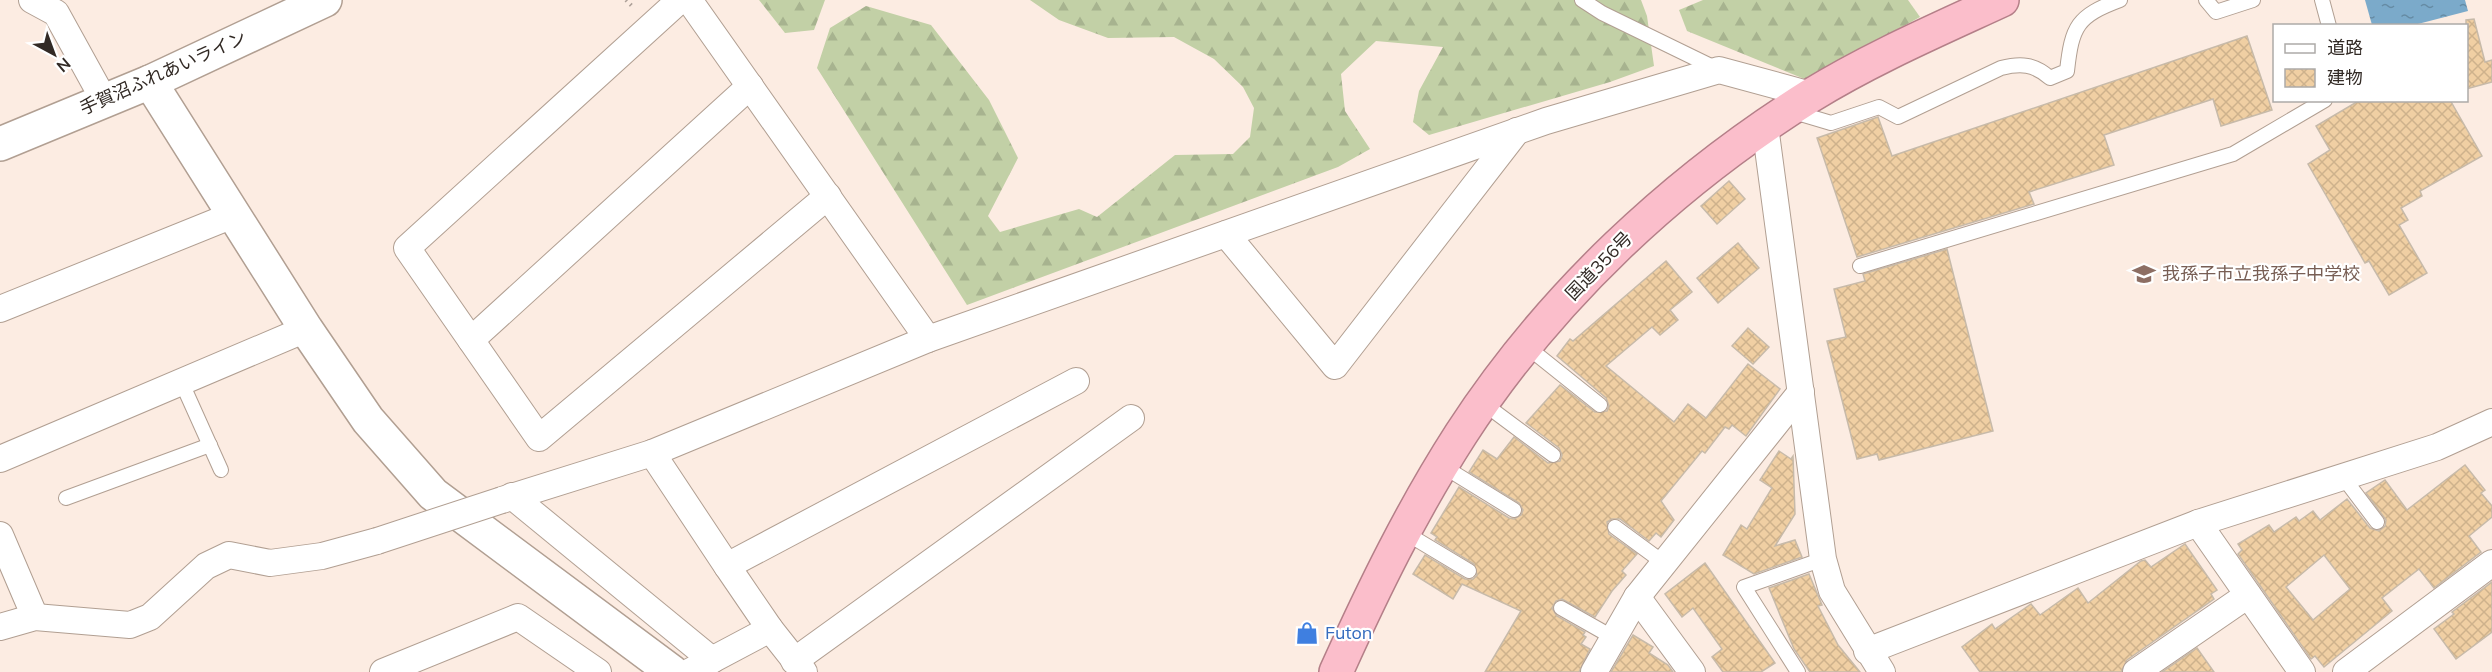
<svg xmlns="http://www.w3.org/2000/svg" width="2492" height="672" font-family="Mulish,'Noto Sans JP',sans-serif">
  <defs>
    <pattern id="forest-firs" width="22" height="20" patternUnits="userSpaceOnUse" patternTransform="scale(1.5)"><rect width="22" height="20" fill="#c2d0a6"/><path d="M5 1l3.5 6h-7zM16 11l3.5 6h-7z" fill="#a7b38f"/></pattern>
    <pattern id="water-ripples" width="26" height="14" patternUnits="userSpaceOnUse" patternTransform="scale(1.5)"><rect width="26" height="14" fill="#7baaca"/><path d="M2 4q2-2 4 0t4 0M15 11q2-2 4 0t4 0" fill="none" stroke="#658ba4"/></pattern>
    <pattern id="building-cross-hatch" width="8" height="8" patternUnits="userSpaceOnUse" patternTransform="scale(1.5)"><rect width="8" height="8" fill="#f0cfa3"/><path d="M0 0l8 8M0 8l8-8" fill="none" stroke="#ceb28c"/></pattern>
  </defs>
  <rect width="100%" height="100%" fill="#fcece2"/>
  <!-- forest -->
  <g fill="url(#forest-firs)">
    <path d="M 759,0 L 825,0 L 814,30 L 785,33 Z"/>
    <path d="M 1030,0 L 1641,0 L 1647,16 L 1654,66 L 1610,82 L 1429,135 L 1413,122 L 1419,91 L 1443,47 L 1376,41 L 1341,74 L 1345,111 L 1370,149 L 1338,167 L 967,305 L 817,68 L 830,28 L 866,6 L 931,25 L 989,100 L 1018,158 L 988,216 L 1000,232 L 1079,209 L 1097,217 L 1175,155 L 1233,154 L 1250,137 L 1254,108 L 1243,87 L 1214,59 L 1174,37 L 1108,38 L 1059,20 Z"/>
    <path d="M 1703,0 L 1908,0 L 1920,17 L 1807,80 L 1687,31 L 1679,10 Z"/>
  </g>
  <!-- water -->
  <path fill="url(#water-ripples)" d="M 2365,0 L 2465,0 L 2468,11 L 2414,25 L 2372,25 Z"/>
  <!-- building -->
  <g fill="url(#building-cross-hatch)" stroke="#c7baa9" stroke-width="1.5" fill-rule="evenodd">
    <path d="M 2474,19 L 2485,62 L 2492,60 L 2492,82 L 2466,89 L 2466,20 Z"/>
    <path d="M 2247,36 L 2272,110 L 2221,126 L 2213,99 L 2104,135 L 2114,165 L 2029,192 L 2034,204 L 1857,257 L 1817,138 L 1878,117 L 1892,156 Z"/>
    <path d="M 2360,100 L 2450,100 L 2482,156 L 2420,191 L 2422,196 L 2401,208 L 2408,220 L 2399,225 L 2427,273 L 2389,295 L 2369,261 L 2365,263 L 2308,164 L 2330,150 L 2316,126 Z"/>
    <path d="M 1729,181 L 1745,199 L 1717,224 L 1701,206 Z"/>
    <path d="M 1738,243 L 1759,268 L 1718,303 L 1697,278 Z"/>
    <path d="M 1947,249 L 1993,431 L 1879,460 L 1877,454 L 1857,459 L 1827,341 L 1846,337 L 1834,289 L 1865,281 L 1863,274 Z"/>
    <path d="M 1666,261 L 1692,292 L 1670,310 L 1678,320 L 1660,335 L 1652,327 L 1606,366 L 1674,422 L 1688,404 L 1706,418 L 1748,364 L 1780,389 L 1746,436 L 1732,425 L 1729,429 L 1725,427 L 1705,453 L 1702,451 L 1661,501 L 1674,520 L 1661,537 L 1656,533 L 1649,541 L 1620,519 L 1612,519 L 1607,522 L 1609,534 L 1637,554 L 1622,571 L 1626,575 L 1612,591 L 1595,617 L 1562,599 L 1556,601 L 1552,608 L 1557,616 L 1585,632 L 1583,635 L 1586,637 L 1581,644 L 1590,649 L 1579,672 L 1485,672 L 1521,611 L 1462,584 L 1453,599 L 1413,574 L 1425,555 L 1465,579 L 1473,579 L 1477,575 L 1474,564 L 1435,540 L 1437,537 L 1431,533 L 1459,487 L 1509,518 L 1514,519 L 1521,515 L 1523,510 L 1519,503 L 1469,472 L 1483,450 L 1497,459 L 1514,437 L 1548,463 L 1560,461 L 1562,455 L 1559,448 L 1526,423 L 1560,385 L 1595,412 L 1607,411 L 1609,406 L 1606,398 L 1557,356 L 1570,339 L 1573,341 Z"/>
    <path d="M 1748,328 L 1769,347 L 1753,364 L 1732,346 Z"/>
    <path d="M 1779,451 L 1791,459 L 1793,456 L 1795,514 L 1775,546 L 1795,540 L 1802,557 L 1754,574 L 1723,555 L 1741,525 L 1747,529 L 1772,488 L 1760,480 Z"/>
    <path d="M 2465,465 L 2485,490 L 2481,493 L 2492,506 L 2492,517 L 2469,536 L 2481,552 L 2434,588 L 2419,569 L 2382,598 L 2392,611 L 2324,667 L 2315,656 L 2311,659 L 2238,554 L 2242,550 L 2238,544 L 2269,525 L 2274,532 L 2296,517 L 2299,521 L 2313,511 L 2320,520 L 2347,499 L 2370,528 L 2379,531 L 2385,526 L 2386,520 L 2366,493 L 2385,480 L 2407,510 ZM 2324,555 L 2350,589 L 2313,620 L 2286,587 Z"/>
    <path d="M 2185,544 L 2217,590 L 2211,594 L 2214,599 L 2127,660 L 2121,672 L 1980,672 L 1962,647 L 1992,624 L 1995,629 L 2031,604 L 2040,615 L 2078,588 L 2088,603 L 2141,561 L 2145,560 L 2151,567 Z"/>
    <path d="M 1705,563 L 1775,663 L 1761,672 L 1723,672 L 1712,657 L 1722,649 L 1693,608 L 1682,617 L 1665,594 Z"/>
    <path d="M 1809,574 L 1822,605 L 1818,606 L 1838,645 L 1860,672 L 1810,672 L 1794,649 L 1769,588 Z"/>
    <path d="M 2492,582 L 2492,632 L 2456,659 L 2434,629 L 2454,614 L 2452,612 Z"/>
    <path d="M 1633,635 L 1653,647 L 1649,653 L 1668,665 L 1673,672 L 1611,672 Z"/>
    <path d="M 2197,648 L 2214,672 L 2162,672 Z"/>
  </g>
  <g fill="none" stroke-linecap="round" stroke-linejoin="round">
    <!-- service casing -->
    <g stroke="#b19f92" stroke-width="16">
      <g id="service">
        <path d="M 1582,0 L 1602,13 L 1717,69"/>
        <path d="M 2206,0 L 2216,12 L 2253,0"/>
        <path d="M 2322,0 L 2329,26"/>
        <path d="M 1794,112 L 1831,123 L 1879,107 L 1898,117 L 2001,68 C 2021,63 2034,64 2050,78 L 2067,71 C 2072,26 2077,16 2120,0"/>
        <path d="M 1860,266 L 2233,154 L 2325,100"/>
        <path d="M 1525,345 L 1600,405"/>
        <path d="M 181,381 L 221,470"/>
        <path d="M 1483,403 L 1553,455"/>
        <path d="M 1441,465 L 1514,510"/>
        <path d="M 2343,477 L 2377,522"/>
        <path d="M 66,498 L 210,445"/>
        <path d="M 1615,527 L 1664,563"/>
        <path d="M 1404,532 L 1469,571"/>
        <path d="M 1561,608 L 1614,638"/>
        <path d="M 1798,672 L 1744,587 L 1823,559"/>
      </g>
    </g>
    <!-- minor casing -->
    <g stroke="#b19f92" stroke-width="28">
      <g id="minor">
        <path d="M 32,0 L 56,13 L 104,100"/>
        <path d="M 680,0 L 407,248 L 539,438 L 828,196"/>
        <path d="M 689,0 L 928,339"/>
        <path d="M 1765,126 L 1823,559 L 1832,591 L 1882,672"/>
        <path d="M 1226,234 L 1335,366 L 1517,131"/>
        <path d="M 0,309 L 233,215"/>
        <path d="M 471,340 L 750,86"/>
        <path d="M 652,453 L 727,566 L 1076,381"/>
        <path d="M 0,459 L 306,329"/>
        <path d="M 512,496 L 712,660"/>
        <path d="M 502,500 L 652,453 L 928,339 L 1546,121 L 1719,70 L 1811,95"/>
        <path d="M 2198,523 L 2302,672"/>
        <path d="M 0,535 L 35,617"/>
        <path d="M 727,566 L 770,629 L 804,672"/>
        <path d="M 1637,597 L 1692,672"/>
        <path d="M 0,627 L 35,617 L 130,625 L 150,617 L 206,566 L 229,555 L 270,563 L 322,556 L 377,541"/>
        <path d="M 1867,651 L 2198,523 L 2437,447 L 2492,422"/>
        <path d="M 794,661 L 1131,418"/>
        <path d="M 383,672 L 518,617 L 598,672"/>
        <path d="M 689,672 L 770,629"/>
        <path d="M 1594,672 L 1637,597 L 1801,392"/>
        <path d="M 2136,672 L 2248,595"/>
        <path d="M 2346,672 L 2492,563"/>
      </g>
    </g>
    <!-- tertiary casing -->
    <g stroke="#b19f92" stroke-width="36">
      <g id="tertiary">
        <path d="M 150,82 L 306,329 L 368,420 L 433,494 L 672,672"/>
        <path d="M 0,144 L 150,82 L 325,0"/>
      </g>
    </g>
    <!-- trunk casing -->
    <g stroke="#b47f88" stroke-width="36">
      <path id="trunk" d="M 1336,672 C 1373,590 1412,510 1461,434 C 1550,297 1672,183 1810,96 C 1870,59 1937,30 2002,0"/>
    </g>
    <!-- path -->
    <path stroke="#ada098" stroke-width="4" stroke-dasharray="1.5 4.5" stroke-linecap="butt" d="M 626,0 L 634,8"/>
    <!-- service -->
    <use href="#service" stroke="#fff" stroke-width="14"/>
    <!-- minor -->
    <use href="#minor" stroke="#fff" stroke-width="26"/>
    <!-- tertiary -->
    <use href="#tertiary" stroke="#fff" stroke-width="33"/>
    <!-- trunk -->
    <use href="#trunk" stroke="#fbbecb" stroke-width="33"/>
    <!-- minor-bridge casing -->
    <g stroke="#b19f92" stroke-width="28" stroke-linecap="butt">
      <path id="minor-bridge" d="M 377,541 L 502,500"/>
    </g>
    <!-- minor-bridge -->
    <use href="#minor-bridge" stroke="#fff" stroke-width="26"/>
  </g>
  <!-- icons -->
  <defs>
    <g id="school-bare" transform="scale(1.8)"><path d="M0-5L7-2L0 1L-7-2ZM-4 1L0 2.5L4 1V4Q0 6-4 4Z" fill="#8d6e63" stroke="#fff" stroke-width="2.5" paint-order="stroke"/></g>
    <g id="shop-bare" transform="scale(1.8)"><path d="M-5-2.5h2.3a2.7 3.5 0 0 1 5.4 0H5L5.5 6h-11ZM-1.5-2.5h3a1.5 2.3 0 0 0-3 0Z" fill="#3f7fe0" stroke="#fff" stroke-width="2.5" paint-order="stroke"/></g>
  </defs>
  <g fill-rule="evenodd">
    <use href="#school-bare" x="2144" y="274"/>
    <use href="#shop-bare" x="1307" y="633"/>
  </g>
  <g text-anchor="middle" stroke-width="4.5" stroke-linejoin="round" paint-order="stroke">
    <!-- street labels -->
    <g font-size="18" fill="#322a25" stroke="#fff">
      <text transform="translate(163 73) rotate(-24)" y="6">手賀沼ふれあいライン</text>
      <text transform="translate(1599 266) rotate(-46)" y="6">国道356号</text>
    </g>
    <!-- education labels -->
    <g font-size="18" fill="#785e54" stroke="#fff" text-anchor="start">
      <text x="2162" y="280">我孫子市立我孫子中学校</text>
    </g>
    <!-- shop labels -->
    <g font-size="18" fill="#366cbe" stroke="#fff" text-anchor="start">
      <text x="1325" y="639">Futon</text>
    </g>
  </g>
  <!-- legend -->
  <rect x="2273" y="24" width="195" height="78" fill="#ffffff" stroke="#adaaa8" stroke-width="1.5"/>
  <rect x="2285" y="44" width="30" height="9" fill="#ffffff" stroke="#adaaa8" stroke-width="1.5"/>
  <text x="2327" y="54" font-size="18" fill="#322a25">道路</text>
  <rect x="2285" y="69" width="30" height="18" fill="url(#building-cross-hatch)" stroke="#adaaa8" stroke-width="1.5"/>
  <text x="2327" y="84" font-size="18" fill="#322a25">建物</text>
  <!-- north arrow -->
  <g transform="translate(54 54) rotate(139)" stroke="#ffffff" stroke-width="4.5" paint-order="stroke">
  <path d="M0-4.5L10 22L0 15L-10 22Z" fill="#322a25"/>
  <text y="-9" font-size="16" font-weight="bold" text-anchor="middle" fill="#322a25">N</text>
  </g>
</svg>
